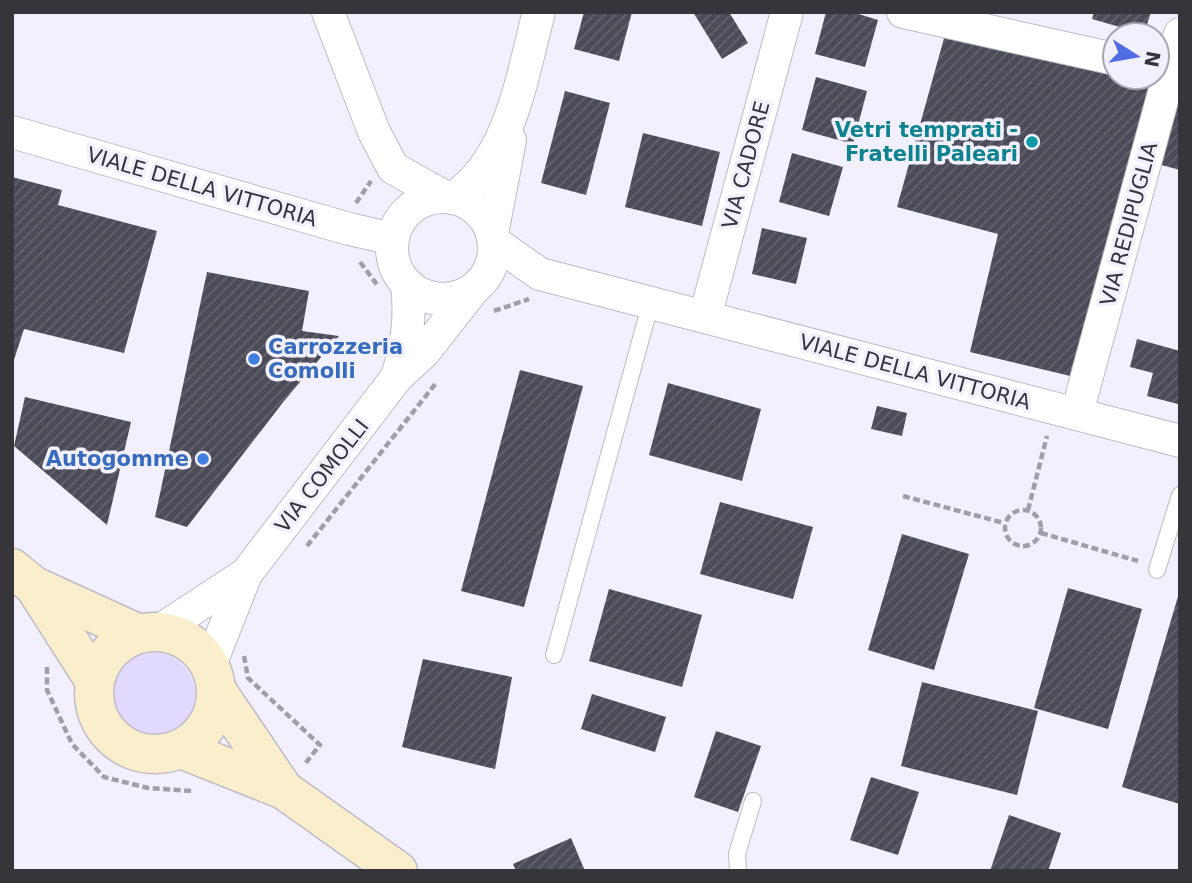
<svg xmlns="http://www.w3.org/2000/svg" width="1192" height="883" font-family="'DejaVu Sans',sans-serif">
  <defs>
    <pattern id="building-hatch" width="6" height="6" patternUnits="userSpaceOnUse" patternTransform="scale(1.75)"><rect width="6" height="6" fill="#4c4c58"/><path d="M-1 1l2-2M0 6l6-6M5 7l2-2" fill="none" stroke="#64646e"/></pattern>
  </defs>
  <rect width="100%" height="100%" fill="#f3f0fe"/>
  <!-- green -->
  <circle fill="#e1d9fe" cx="154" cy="694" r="41"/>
  <!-- building -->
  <g fill="url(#building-hatch)">
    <path d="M 584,12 L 632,12 L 619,61 L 574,49 Z"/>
    <path d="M 693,12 L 729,12 L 748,43 L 722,59 Z"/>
    <path d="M 826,12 L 852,12 L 878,20 L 865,67 L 815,54 Z"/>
    <path d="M 1094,12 L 1151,12 L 1144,34 L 1092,19 Z"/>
    <path d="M 948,24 L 1115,59 L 1115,77 L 1157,77 L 1083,379 L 970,352 L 998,234 L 897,207 Z"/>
    <path d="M 816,77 L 867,91 L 853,144 L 802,130 Z"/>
    <path d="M 565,91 L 610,103 L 586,195 L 541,183 Z"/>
    <path d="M 1172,96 L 1180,98 L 1180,170 L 1154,163 Z"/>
    <path d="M 643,133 L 720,152 L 702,226 L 625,207 Z"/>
    <path d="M 792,153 L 843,167 L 829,216 L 779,202 Z"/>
    <path d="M 12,177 L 62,190 L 58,205 L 157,231 L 124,353 L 24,329 L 12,366 Z"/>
    <path d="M 762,228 L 807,238 L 796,284 L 752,274 Z"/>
    <path d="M 207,272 L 309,291 L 302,331 L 339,336 L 284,401 L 187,527 L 155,517 Z"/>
    <path d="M 1137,339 L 1180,351 L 1178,404 L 1147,396 L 1153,373 L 1130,367 Z"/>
    <path d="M 520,370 L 583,386 L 524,607 L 461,591 Z"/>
    <path d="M 668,383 L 761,409 L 742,481 L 649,455 Z"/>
    <path d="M 25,397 L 131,422 L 107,525 L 14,446 Z"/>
    <path d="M 877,406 L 907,413 L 902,436 L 871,429 Z"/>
    <path d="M 720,502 L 813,527 L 793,599 L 700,574 Z"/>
    <path d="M 902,534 L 969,554 L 934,670 L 868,650 Z"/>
    <path d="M 1068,588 L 1142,609 L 1108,729 L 1034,708 Z"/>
    <path d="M 609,589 L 702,615 L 682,687 L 589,661 Z"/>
    <path d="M 1179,593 L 1180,593 L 1180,804 L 1122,787 Z"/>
    <path d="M 423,659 L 512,677 L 495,769 L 402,747 Z"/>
    <path d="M 922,682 L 1038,711 L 1017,795 L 901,766 Z"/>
    <path d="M 592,694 L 666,717 L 655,752 L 581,729 Z"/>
    <path d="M 716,731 L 761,746 L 738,812 L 694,797 Z"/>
    <path d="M 871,777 L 919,792 L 898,855 L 850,840 Z"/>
    <path d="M 1009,815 L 1061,833 L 1048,871 L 990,871 Z"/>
    <path d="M 571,838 L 585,871 L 516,871 L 513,864 Z"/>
  </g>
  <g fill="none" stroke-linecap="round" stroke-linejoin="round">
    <!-- lane casing -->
    <g stroke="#bebbc9" stroke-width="18">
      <g id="lane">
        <path d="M 1157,570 L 1180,495"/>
        <path d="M 554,655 L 651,302"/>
        <path d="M 738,871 L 737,854 L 753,801"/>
      </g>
    </g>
    <!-- street casing -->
    <g stroke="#bebbc9" stroke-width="34">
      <g id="street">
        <path d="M 328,12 L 374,132 L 393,168 L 445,197"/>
        <path d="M 903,12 L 1115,59"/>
        <path d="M 12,132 L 349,229 L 393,239"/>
        <circle cx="443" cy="248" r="51"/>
        <path d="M 453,198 C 511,160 522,75 539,12"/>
        <path d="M 492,234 L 510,140"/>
        <path d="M 494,242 L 540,274 L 1180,441"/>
        <path d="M 705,317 L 787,12"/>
        <path d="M 397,377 C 407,346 411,318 407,284"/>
        <path d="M 1077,413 L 1180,34"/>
        <path d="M 159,631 L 246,574"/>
        <path d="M 210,665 L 246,574 L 397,377 L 424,352 L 472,291"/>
      </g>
    </g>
    <!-- secondary casing -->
    <g stroke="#bebbc9" stroke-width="41">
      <g id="secondary">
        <path d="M 12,568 L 34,586 L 137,633"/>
        <path d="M 34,586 L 94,680"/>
        <circle cx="155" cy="693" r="61"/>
        <path d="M 217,691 L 284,790"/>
        <path d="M 181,749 L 284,790 L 398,871"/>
      </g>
    </g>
    <!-- path -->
    <g stroke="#a09ea8" stroke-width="4.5" stroke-dasharray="7 3.5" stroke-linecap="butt">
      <path d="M 356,203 L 371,181"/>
      <path d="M 360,262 L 378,286"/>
      <path d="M 494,311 L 529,299"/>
      <path d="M 903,496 L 1004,523"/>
      <circle cx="1023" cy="528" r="18"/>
      <path d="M 1028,510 L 1047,436"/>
      <path d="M 1041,533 L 1138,561"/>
      <path d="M 307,546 L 436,383"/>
      <path d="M 244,656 L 248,678 L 320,745 L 304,765"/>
      <path d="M 47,667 L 47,690 L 72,744 L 104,777 L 148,788 L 193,791"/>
    </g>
    <!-- lane -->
    <use href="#lane" stroke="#fff" stroke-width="16"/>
    <!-- street -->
    <use href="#street" stroke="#fff" stroke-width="32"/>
    <!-- secondary -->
    <use href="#secondary" stroke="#fbeecc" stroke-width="38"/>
  </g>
  <!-- markers -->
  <circle fill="#0f9aa8" stroke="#f3f0fe" stroke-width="2.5" cx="1032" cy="142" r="7"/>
  <g fill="#3f7fe0" stroke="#f3f0fe" stroke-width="2.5">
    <circle cx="254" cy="359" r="7"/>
    <circle cx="203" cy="459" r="7"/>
  </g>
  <g text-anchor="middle" stroke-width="7" stroke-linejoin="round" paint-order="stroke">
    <!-- culture labels -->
    <g font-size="21" font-weight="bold" fill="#0d838f" stroke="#f3f0fe" text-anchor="end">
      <text x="1018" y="137">Vetri temprati -<tspan x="1018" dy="24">Fratelli Paleari</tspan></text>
    </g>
    <!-- street labels -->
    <g font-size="21" fill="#36353a" stroke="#f3f0fe">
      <text transform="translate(746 165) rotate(-75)" y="7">VIA CADORE</text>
      <text transform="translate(202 187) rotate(16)" y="7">VIALE DELLA VITTORIA</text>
      <text transform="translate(1129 224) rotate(-75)" y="7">VIA REDIPUGLIA</text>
      <text transform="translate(915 372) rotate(15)" y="7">VIALE DELLA VITTORIA</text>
      <text transform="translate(322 476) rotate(-52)" y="7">VIA COMOLLI</text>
    </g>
    <!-- shop labels -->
    <g font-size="21" font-weight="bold" fill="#366cbe" stroke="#f3f0fe" text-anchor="start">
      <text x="268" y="354">Carrozzeria<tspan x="268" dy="24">Comolli</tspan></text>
      <text x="189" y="466" text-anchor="end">Autogomme</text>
    </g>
  </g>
  <!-- border -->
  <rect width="1192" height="883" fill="none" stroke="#36353a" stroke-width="28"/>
  <!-- north arrow -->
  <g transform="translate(1136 56) rotate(101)"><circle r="33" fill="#f3f0fe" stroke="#a7a5b0" stroke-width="2"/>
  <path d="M0-5L12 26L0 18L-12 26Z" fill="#516ee3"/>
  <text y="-10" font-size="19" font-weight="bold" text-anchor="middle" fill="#36353a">N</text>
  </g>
</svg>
